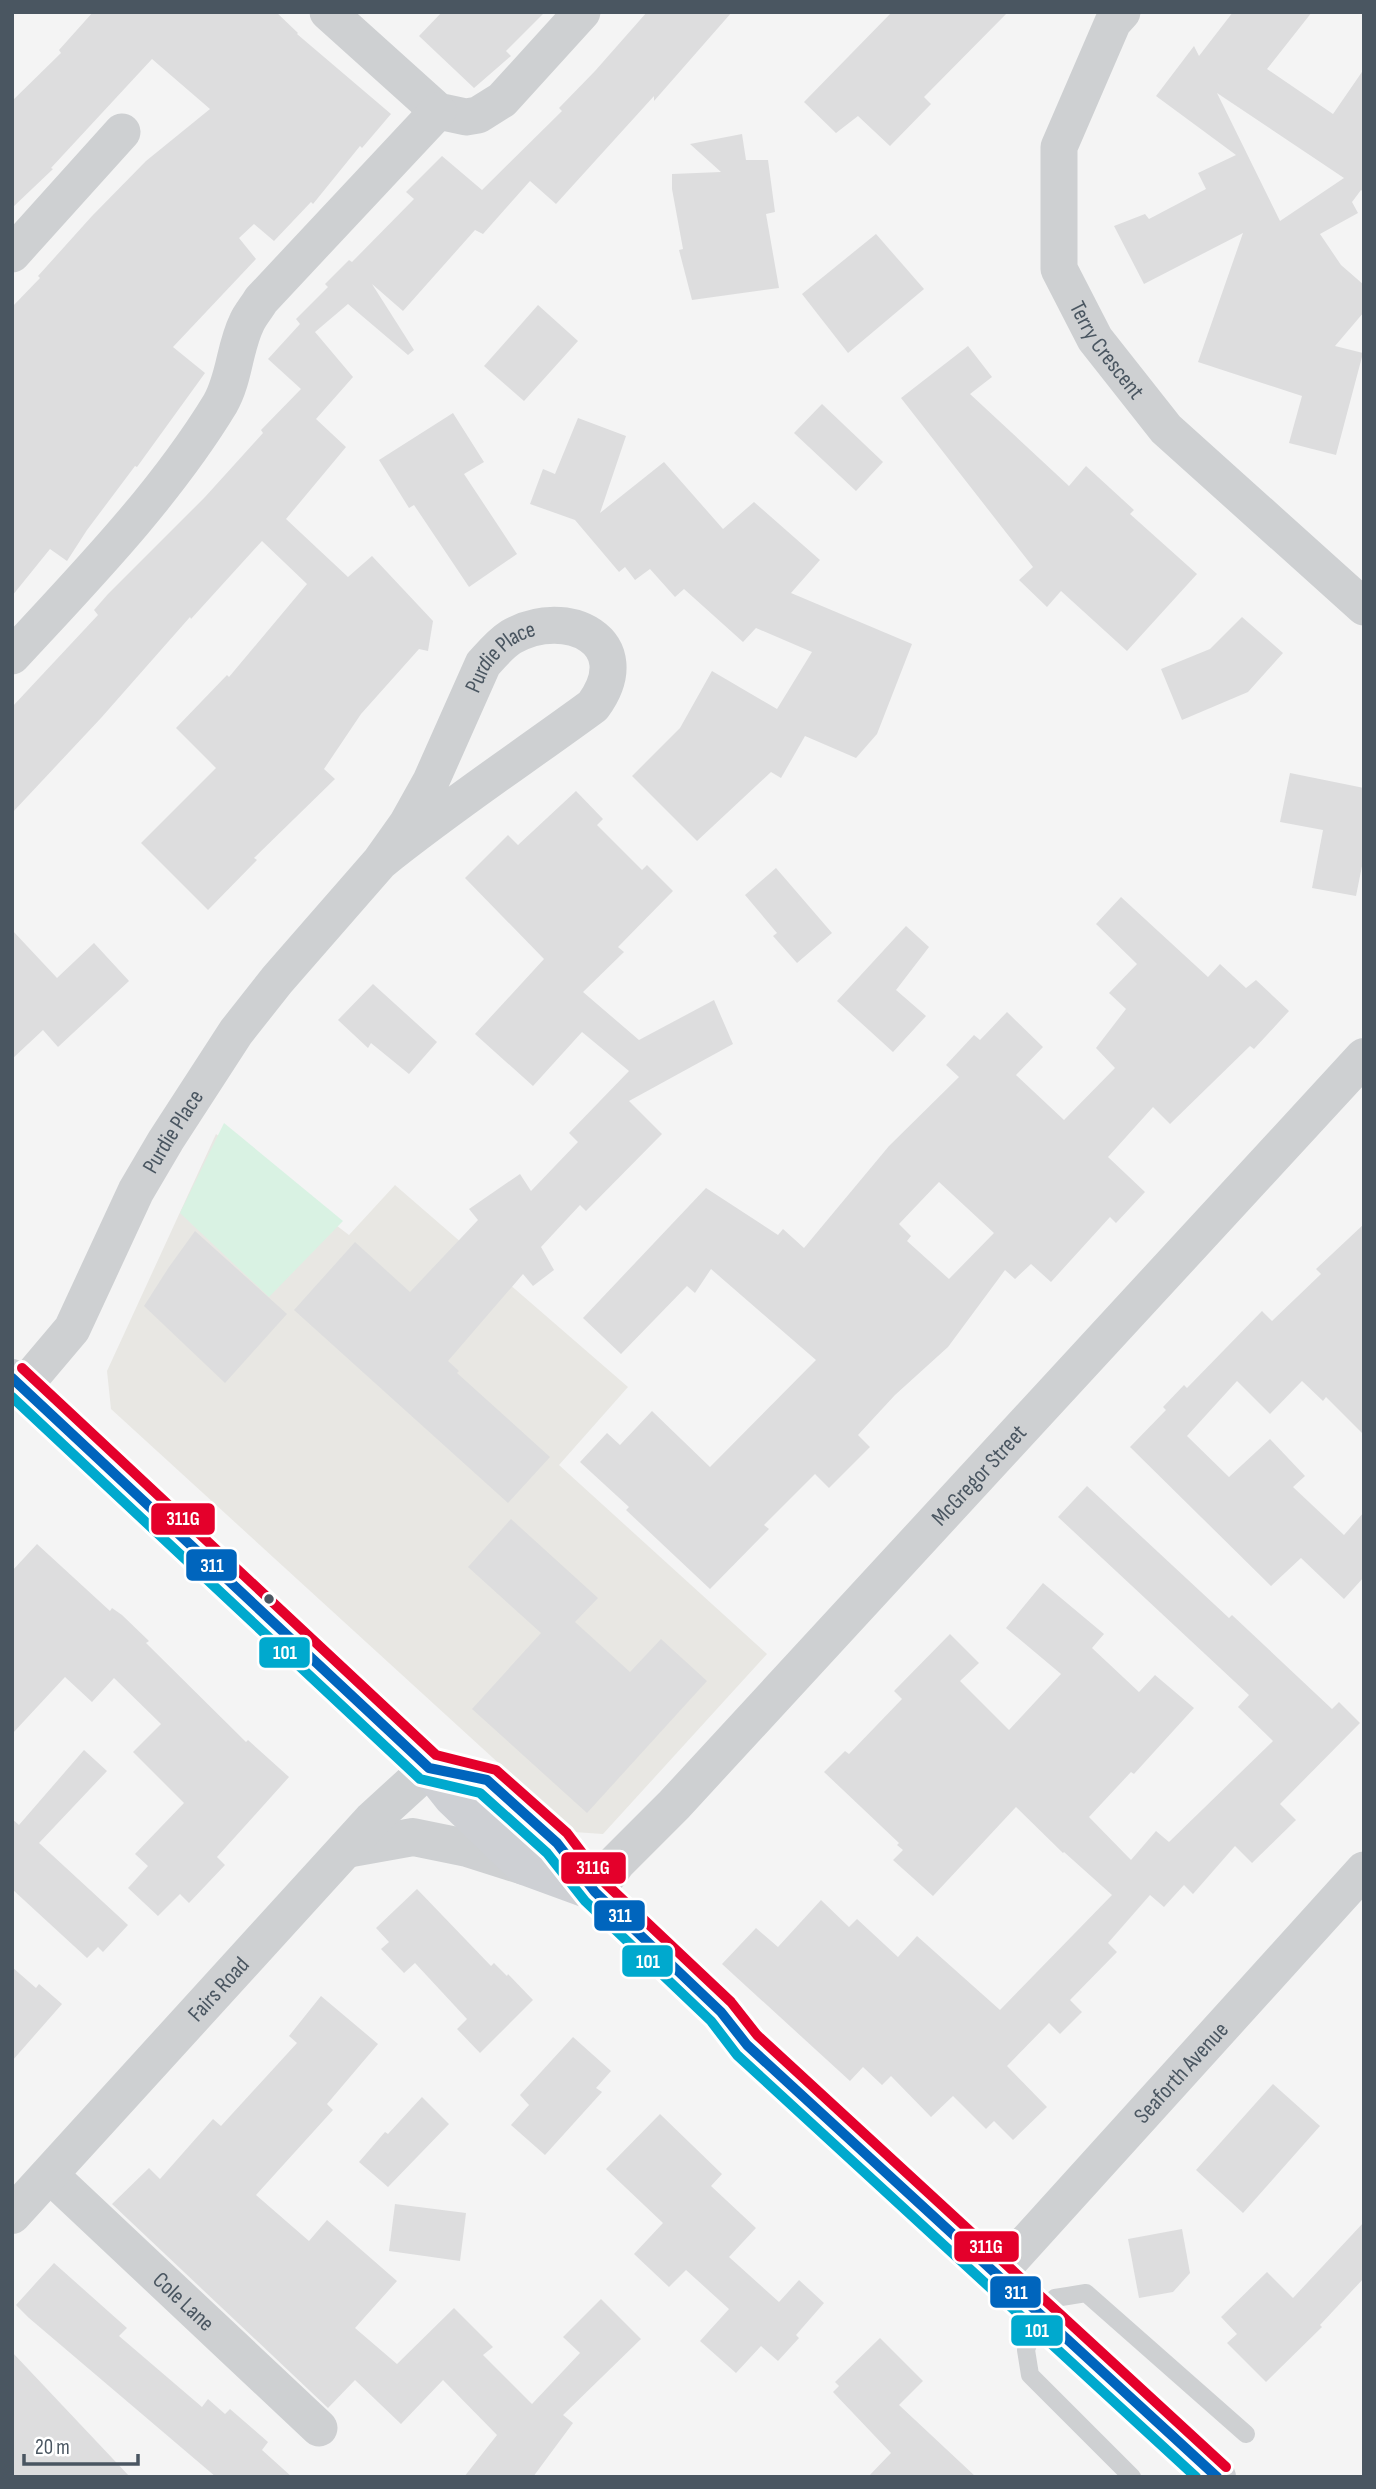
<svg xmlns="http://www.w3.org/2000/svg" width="1376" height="2489" font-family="'Sofia Sans Condensed',sans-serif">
  <rect width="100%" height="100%" fill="#f4f4f4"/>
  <!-- commercial -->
  <path fill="#e8e7e3" d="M 216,1134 L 349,1235 L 395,1185 L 628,1387 L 559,1465 L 767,1654 L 603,1834 L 574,1832 L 111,1409 L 107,1371 Z"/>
  <!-- green -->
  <path fill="#d9f2e3" d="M 224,1123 L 343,1221 L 269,1297 L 180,1213 Z"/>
  <!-- building -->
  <g fill="#ddddde" fill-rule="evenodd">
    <path d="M 93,12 L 276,12 L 298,33 L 297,34 L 391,114 L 362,148 L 360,146 L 313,204 L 311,202 L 274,241 L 254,224 L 239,238 L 256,259 L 173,347 L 205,373 L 137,467 L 135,466 L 87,530 L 67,561 L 50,549 L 12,596 L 12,307 L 40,278 L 38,276 L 92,216 L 146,161 L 210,109 L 152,59 L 51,168 L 53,169 L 12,208 L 12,101 L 61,53 L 59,50 Z"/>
    <path d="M 442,12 L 545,12 L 506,51 L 511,56 L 474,88 L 419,36 Z"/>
    <path d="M 647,12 L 732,12 L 654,101 L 654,96 L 556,204 L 530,181 L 483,234 L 475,230 L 403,311 L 372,284 L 414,350 L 408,355 L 348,304 L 315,332 L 353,377 L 316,419 L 346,447 L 286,519 L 348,577 L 372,556 L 433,621 L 428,651 L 419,649 L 361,714 L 324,769 L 335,779 L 254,858 L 257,860 L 208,910 L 141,843 L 216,768 L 176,728 L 227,675 L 229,677 L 307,584 L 262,541 L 191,619 L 190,617 L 101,718 L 12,813 L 12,707 L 98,615 L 94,610 L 108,594 L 205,497 L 263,433 L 261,430 L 301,389 L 268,359 L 300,324 L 296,319 L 328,287 L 325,284 L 349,260 L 352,262 L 414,199 L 406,192 L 442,156 L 482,190 L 562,111 L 559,108 L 595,71 Z"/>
    <path d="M 892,12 L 1008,12 L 924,97 L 931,104 L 890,146 L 858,116 L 836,133 L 804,102 Z"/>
    <path d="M 1233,12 L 1312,12 L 1267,69 L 1333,114 L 1364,69 L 1364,192 L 1361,190 L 1352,202 L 1358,213 L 1320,234 L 1341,265 L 1364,285 L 1364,312 L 1335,346 L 1363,353 L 1336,455 L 1289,443 L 1302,396 L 1198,362 L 1243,233 L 1144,284 L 1114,226 L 1145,214 L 1149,219 L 1206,189 L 1198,173 L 1236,155 L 1156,96 L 1194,46 L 1199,56 ZM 1217,93 L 1344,178 L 1280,221 Z"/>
    <path d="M 742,134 L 746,160 L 768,160 L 775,212 L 766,214 L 779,288 L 692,300 L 679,250 L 683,249 L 672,189 L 672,174 L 721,172 L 690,144 Z"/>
    <path d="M 876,234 L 924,289 L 848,353 L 802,294 Z"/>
    <path d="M 538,305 L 578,341 L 524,401 L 484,366 Z"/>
    <path d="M 968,346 L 992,377 L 970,394 L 1069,486 L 1086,466 L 1134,510 L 1130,514 L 1197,574 L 1127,651 L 1061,591 L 1047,607 L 1019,580 L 1033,567 L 901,398 Z"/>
    <path d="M 822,404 L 883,462 L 856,491 L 794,433 Z"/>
    <path d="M 453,413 L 484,462 L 464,474 L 517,554 L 469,587 L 414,505 L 409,508 L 379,460 Z"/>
    <path d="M 578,418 L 626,436 L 600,513 L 664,462 L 723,529 L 754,502 L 820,560 L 791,593 L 912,644 L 877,734 L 856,758 L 805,736 L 781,778 L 771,772 L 697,841 L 632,776 L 680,728 L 712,671 L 777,709 L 812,652 L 756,628 L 743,642 L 684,589 L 675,597 L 650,569 L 635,580 L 625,567 L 619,572 L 575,520 L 530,504 L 543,469 L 555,474 Z"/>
    <path d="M 1242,617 L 1283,653 L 1248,692 L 1182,720 L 1161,669 L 1210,649 Z"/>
    <path d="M 1290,773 L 1364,788 L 1364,856 L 1356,896 L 1312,888 L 1323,830 L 1280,822 Z"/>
    <path d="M 576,791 L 603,819 L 597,825 L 642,870 L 647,865 L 673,891 L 618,947 L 624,952 L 583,992 L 639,1040 L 714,1000 L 733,1044 L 629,1101 L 662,1134 L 586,1211 L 580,1205 L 541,1247 L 554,1270 L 533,1286 L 523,1274 L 448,1361 L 459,1371 L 457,1373 L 550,1457 L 508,1503 L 294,1310 L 355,1242 L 410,1292 L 478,1220 L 469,1209 L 520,1174 L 531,1191 L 578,1142 L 569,1133 L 629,1071 L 582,1032 L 533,1086 L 475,1034 L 544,959 L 465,878 L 508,835 L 518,845 Z"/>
    <path d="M 776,868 L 832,933 L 797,963 L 773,936 L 777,933 L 745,895 Z"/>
    <path d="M 1121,897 L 1208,977 L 1220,964 L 1246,988 L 1256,980 L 1289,1011 L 1254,1049 L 1250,1046 L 1170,1124 L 1153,1107 L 1108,1157 L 1145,1192 L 1116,1223 L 1110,1217 L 1051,1282 L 1031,1264 L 1015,1279 L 1005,1270 L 948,1347 L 895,1395 L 858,1435 L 870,1447 L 829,1488 L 815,1474 L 764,1525 L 769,1529 L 710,1589 L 626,1510 L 629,1507 L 580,1462 L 607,1433 L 620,1445 L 652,1411 L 710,1467 L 816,1360 L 711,1269 L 695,1293 L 687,1286 L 621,1354 L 583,1318 L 706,1188 L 778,1235 L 783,1229 L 804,1248 L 889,1146 L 959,1077 L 946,1065 L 974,1035 L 980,1040 L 1007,1012 L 1043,1047 L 1016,1075 L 1064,1120 L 1115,1068 L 1096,1048 L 1126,1009 L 1109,993 L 1137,964 L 1096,924 ZM 939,1182 L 994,1233 L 949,1279 L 907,1241 L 911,1236 L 899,1224 Z"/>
    <path d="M 906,926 L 929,947 L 896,990 L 926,1016 L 893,1052 L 837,1001 Z"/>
    <path d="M 12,930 L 57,978 L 94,943 L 129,981 L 58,1047 L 43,1030 L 12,1059 Z"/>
    <path d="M 373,984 L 437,1042 L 409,1074 L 371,1043 L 368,1048 L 338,1020 Z"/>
    <path d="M 1364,1224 L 1364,1435 L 1326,1397 L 1323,1401 L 1302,1381 L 1270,1414 L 1237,1381 L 1187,1436 L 1229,1477 L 1270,1439 L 1305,1476 L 1293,1487 L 1344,1535 L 1364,1512 L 1364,1577 L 1344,1599 L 1301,1558 L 1271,1586 L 1130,1447 L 1166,1410 L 1163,1407 L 1184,1385 L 1187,1388 L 1262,1311 L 1272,1321 L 1321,1274 L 1316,1269 Z"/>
    <path d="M 195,1231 L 287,1314 L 225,1383 L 144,1306 L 169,1267 Z"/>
    <path d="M 1087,1486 L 1229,1618 L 1232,1615 L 1332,1709 L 1339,1702 L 1360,1723 L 1280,1804 L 1296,1820 L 1252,1863 L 1235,1846 L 1193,1894 L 1184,1885 L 1164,1907 L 1150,1895 L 1108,1943 L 1117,1952 L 1070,2000 L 1082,2012 L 1060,2034 L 1049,2023 L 1007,2066 L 1047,2107 L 1013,2140 L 994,2121 L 986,2129 L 953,2096 L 931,2117 L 891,2076 L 882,2085 L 863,2067 L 850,2081 L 722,1964 L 756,1928 L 778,1947 L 821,1900 L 849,1927 L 857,1919 L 898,1957 L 917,1936 L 1000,2010 L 1112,1895 L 1064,1852 L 1063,1853 L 1016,1807 L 933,1896 L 893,1860 L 903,1850 L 897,1845 L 899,1843 L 824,1772 L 845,1751 L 849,1754 L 902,1699 L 894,1691 L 950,1634 L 979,1663 L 960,1681 L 1009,1730 L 1061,1674 L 1006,1628 L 1043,1583 L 1104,1634 L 1092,1648 L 1139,1692 L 1155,1675 L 1194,1708 L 1134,1774 L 1131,1772 L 1089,1817 L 1131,1860 L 1156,1831 L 1169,1842 L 1273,1741 L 1238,1707 L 1249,1695 L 1058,1517 Z"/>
    <path d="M 511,1519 L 598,1598 L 575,1622 L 630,1672 L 661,1639 L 707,1681 L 587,1813 L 472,1709 L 541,1633 L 468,1567 Z"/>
    <path d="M 37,1544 L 110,1611 L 112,1608 L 122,1615 L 149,1641 L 146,1643 L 246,1742 L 248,1740 L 289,1777 L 217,1857 L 225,1865 L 189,1903 L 180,1894 L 158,1916 L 128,1888 L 148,1866 L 135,1854 L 184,1803 L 133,1752 L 161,1724 L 114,1678 L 92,1702 L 65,1677 L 12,1734 L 12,1571 Z"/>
    <path d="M 84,1750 L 107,1771 L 39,1843 L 128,1925 L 103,1952 L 98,1947 L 87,1958 L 12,1889 L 12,1819 L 19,1825 Z"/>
    <path d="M 417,1889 L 491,1966 L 494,1963 L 507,1976 L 508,1974 L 533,2000 L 480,2053 L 457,2029 L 467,2019 L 415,1963 L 404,1973 L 381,1949 L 389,1942 L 376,1928 Z"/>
    <path d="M 12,1967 L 36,1988 L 39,1984 L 62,2004 L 12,2061 Z"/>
    <path d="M 321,1996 L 378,2044 L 327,2104 L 333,2110 L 256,2195 L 309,2241 L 327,2220 L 397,2281 L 355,2328 L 397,2364 L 454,2308 L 493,2347 L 483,2355 L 532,2404 L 580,2353 L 563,2337 L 601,2299 L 641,2339 L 563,2415 L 573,2423 L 533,2477 L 464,2477 L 497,2435 L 443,2380 L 401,2424 L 355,2380 L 328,2408 L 112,2204 L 149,2168 L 160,2179 L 213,2119 L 221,2126 L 297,2043 L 289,2036 Z"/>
    <path d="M 573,2037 L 611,2071 L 596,2088 L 602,2092 L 545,2155 L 511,2125 L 529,2105 L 520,2095 Z"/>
    <path d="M 1273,2084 L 1320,2126 L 1243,2213 L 1196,2170 Z"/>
    <path d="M 422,2097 L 449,2124 L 388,2187 L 359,2162 L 385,2132 L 388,2134 Z"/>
    <path d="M 660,2114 L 722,2174 L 711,2186 L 756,2228 L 729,2257 L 779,2302 L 799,2280 L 824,2303 L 796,2335 L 799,2338 L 778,2361 L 761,2346 L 736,2373 L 700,2341 L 729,2309 L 686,2270 L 669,2287 L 634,2254 L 663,2223 L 606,2169 Z"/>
    <path d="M 395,2204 L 466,2213 L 460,2261 L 389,2251 Z"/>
    <path d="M 1364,2222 L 1364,2278 L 1320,2325 L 1322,2327 L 1266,2382 L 1227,2343 L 1237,2334 L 1221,2317 L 1267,2272 L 1293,2298 Z"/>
    <path d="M 1182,2229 L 1190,2273 L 1173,2292 L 1139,2298 L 1128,2239 Z"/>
    <path d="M 54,2263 L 127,2328 L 119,2336 L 202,2407 L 208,2399 L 225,2414 L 230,2409 L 268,2442 L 262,2450 L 292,2477 L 216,2477 L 29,2318 L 16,2305 Z"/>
    <path d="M 880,2338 L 923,2381 L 899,2405 L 976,2477 L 868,2477 L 891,2453 L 833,2392 L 839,2386 L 835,2382 Z"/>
    <path d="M 12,2352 L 130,2477 L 12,2477 Z"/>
  </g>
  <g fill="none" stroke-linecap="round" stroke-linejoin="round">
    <!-- service -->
    <path stroke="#ced0d2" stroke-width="18" d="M 1132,2477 L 1030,2375 L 1026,2350 L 1039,2313 L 1055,2298 L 1086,2293 L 1246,2434"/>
    <!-- minor -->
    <g stroke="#ced0d2" stroke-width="37">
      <path d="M 328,12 L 438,111 L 466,117 L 478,115 L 502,100 L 582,12"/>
      <path id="s1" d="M 1122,12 L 1113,22 L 1059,147 L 1059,269 L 1095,339 L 1166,429 L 1364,607"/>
      <path d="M 12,254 L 122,132"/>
      <path d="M 12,656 C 85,577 164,496 220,404 C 235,378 234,348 247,322 C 250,315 257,307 261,300 L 438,111"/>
      <path id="s2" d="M 23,1387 L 72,1329 L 136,1191 L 166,1140 L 236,1032 L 277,980 L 380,862 L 407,824 L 431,781 L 483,664 C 492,654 500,644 511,637 C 567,605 640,642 593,706 C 522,758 448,807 380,862"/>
      <path id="s3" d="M 50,2175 L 319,2428"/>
      <path id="s4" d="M 996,2276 L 1364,1870"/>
    </g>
    <!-- tertiary -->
    <g stroke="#ced0d2" stroke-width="38">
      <path d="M 346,1849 L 413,1837 L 467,1848 L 524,1866"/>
      <path id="s5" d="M 595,1892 L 617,1862 L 674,1805 L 1364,1057"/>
      <path id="s6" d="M 12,2215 L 372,1820 L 429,1768"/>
    </g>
    <!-- secondary -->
    <g stroke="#ced0d4" stroke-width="38">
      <path d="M 12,1378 L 429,1768 L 452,1797 L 524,1866 L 595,1892"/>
      <path d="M 429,1768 L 487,1780 L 557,1843 L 595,1892 L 721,2012 L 747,2045 L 996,2276 L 1217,2477"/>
    </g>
    <!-- bus-1 casing -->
    <g stroke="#fff" stroke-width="16">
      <path id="bus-1" d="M 12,1378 L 429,1768 L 487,1780 L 557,1843 L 595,1892 L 721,2012 L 747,2045 L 1217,2477"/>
    </g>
    <!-- bus-2 casing -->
    <g stroke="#fff" stroke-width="16">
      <path id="bus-2" d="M 12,1397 L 420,1779 L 480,1793 L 547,1853 L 585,1901 L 711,2021 L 737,2055 L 1196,2477"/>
    </g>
    <!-- bus-3 casing -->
    <g stroke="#fff" stroke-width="16">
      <path id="bus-3" d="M 22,1368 L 436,1755 L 496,1770 L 567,1833 L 605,1883 L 731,2002 L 757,2035 L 1226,2467"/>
    </g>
    <!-- bus-1 -->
    <use href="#bus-1" stroke="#0065bd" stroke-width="10"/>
    <!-- bus-2 -->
    <use href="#bus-2" stroke="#00a9ce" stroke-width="10"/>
    <!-- bus-3 -->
    <use href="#bus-3" stroke="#e4002b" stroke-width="10"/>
  </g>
  <!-- markers -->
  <circle fill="#4a5661" stroke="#fff" stroke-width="2.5" cx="269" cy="1599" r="6"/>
  <g text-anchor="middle" stroke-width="6" stroke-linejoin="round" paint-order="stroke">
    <!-- street labels -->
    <g font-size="23" fill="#4a5661" stroke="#fff">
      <text dy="8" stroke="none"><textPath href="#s1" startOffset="366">Terry Crescent</textPath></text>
      <text dy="8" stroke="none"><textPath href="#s2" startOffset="880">Purdie Place</textPath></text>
      <text dy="8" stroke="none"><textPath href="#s2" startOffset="298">Purdie Place</textPath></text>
      <text dy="8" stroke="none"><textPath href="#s5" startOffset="567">McGregor Street</textPath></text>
      <text dy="8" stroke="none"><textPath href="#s6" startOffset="306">Fairs Road</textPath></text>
      <text dy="8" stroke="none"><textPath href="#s4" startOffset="275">Seaforth Avenue</textPath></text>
      <text dy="8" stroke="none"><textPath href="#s3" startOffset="184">Cole Lane</textPath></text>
    </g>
  </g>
  <g stroke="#fff" stroke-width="2.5">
    <rect x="150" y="1502" width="66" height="34" rx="7" fill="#e4002b"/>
    <rect x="185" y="1548" width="53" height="34" rx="7" fill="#0065bd"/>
    <rect x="258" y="1636" width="53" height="33" rx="7" fill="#00a9ce"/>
    <rect x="560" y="1851" width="67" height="34" rx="7" fill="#e4002b"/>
    <rect x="593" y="1899" width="53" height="33" rx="7" fill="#0065bd"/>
    <rect x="621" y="1944" width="53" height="34" rx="7" fill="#00a9ce"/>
    <rect x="953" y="2230" width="67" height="33" rx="7" fill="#e4002b"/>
    <rect x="989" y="2275" width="53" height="34" rx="7" fill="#0065bd"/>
    <rect x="1010" y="2314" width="54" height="33" rx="7" fill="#00a9ce"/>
  </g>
  <g font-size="19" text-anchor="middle" font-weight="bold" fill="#fff">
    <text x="183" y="1525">311G</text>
    <text x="212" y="1572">311</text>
    <text x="285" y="1659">101</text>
    <text x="593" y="1874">311G</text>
    <text x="620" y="1922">311</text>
    <text x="648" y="1968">101</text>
    <text x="986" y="2253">311G</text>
    <text x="1016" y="2299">311</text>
    <text x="1037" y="2337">101</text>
  </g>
  <!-- border -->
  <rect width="1376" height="2489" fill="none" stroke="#4a5661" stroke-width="28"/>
  <!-- scale -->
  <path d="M24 2454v10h114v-10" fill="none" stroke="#4a5661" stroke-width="3.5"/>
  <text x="35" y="2454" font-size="21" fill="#4a5661" stroke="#ffffff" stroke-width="5" paint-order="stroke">20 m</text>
</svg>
